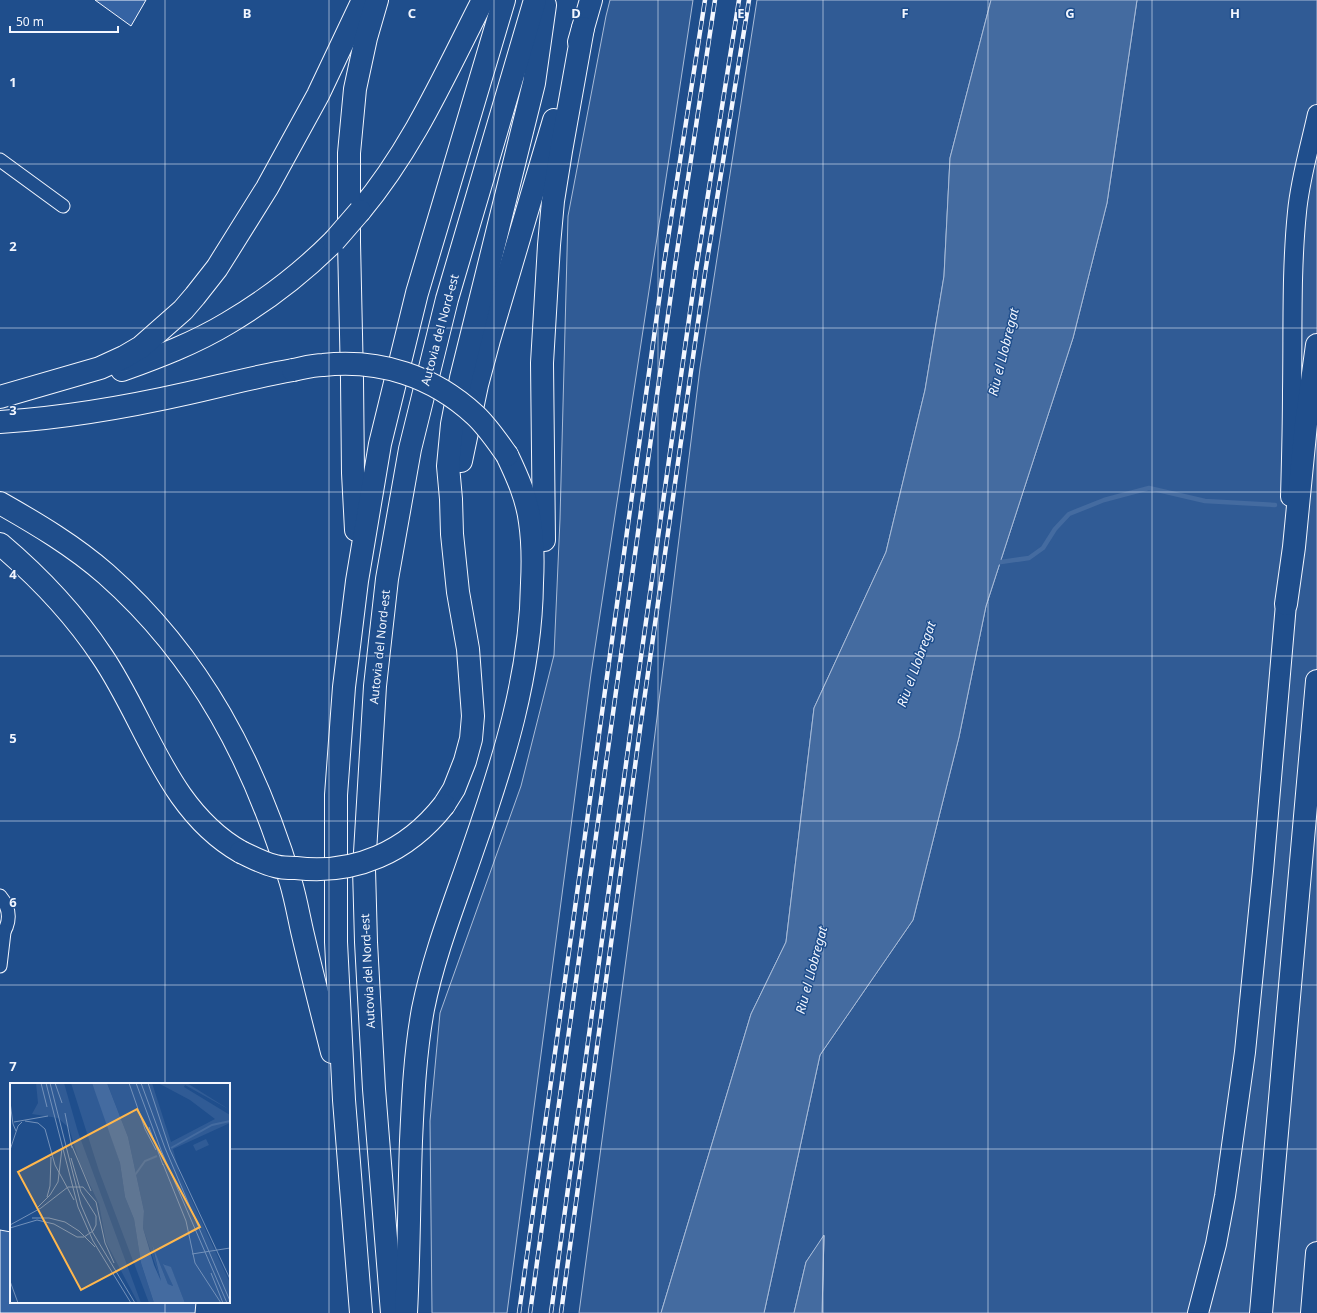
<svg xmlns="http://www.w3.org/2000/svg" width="1317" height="1313" font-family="'Noto Sans',sans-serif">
  <rect width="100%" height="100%" fill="#1f4e8c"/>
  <!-- green -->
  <g fill="#305b95" stroke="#a8bbd7">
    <path d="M 610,0 L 693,0 L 591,674 L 507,1313 L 432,1313 L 430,1121 L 440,1013 L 521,786 L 554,655 L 560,519 L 568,216 L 606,16 Z"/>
    <path d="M 757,0 L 991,0 L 950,158 L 944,276 L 925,390 L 886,552 L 814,708 L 786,942 L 751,1014 L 661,1313 L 579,1313 L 642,839 L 700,368 Z"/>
    <path d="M 1137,0 L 1317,0 L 1317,1313 L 822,1313 L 824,1236 L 806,1262 L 794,1313 L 764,1313 L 820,1055 L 913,920 L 959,737 L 986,606 L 1073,338 L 1107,203 Z"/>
  </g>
  <!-- water -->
  <g fill="#446ba0" stroke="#a8bbd7">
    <path d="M 991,0 L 1137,0 L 1107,203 L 1073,338 L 986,606 L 959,737 L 913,920 L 820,1055 L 764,1313 L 661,1313 L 751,1014 L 786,942 L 814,708 L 886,552 L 925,390 L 944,276 L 950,158 Z"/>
    <path d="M 824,1235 L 822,1313 L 794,1313 L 806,1262 Z"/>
  </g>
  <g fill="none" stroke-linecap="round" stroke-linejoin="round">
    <!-- stream -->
    <path stroke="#446ba0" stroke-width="4.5" d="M 994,563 L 1029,558 L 1043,548 L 1055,529 L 1069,514 L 1104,500 L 1149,488 L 1205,501 L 1275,505"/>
  </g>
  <!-- building -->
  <g fill="#3563a3" stroke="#f2f6ff">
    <path d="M 95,0 L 146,0 L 131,26 Z"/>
    <path d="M 0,1230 L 11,1232 L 11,1302 L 196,1302 L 195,1313 L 0,1313 Z"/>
  </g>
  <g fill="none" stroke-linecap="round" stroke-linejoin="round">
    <!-- minor casing -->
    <g stroke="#f2f6ff" stroke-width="15">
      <g id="minor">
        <path d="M 0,160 L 63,206"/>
        <path d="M 0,896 C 11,909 11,924 0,937"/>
        <path d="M 0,966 L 4,932"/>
      </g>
    </g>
    <!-- secondary casing -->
    <g stroke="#f2f6ff" stroke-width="20">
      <path id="secondary" d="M 1290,497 C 1291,462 1292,426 1292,391 C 1293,331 1291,271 1297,212 C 1300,179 1310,146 1317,114"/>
    </g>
    <!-- primary casing -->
    <g stroke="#f2f6ff" stroke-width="22">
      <path id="primary" d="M 1198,1313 L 1216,1244 L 1225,1196 L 1245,1052 L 1263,871 L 1286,604"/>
    </g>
    <!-- motorway casing -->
    <g stroke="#f2f6ff" stroke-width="24">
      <g id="motorway">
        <path d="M 579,42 L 591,0"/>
        <path d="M 360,211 C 413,148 446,72 483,0"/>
        <path d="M 122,370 C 158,357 195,343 228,323 C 267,300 302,273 334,241"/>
        <path d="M 0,397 L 100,368 L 124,357 L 141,347 L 183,310 L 195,296 L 217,268 L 267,188 L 318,95 L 363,0"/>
        <path d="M 0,422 C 64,418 127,407 189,393 C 224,385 258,376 293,370"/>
        <path d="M 461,461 L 477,385 L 489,340 L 554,120"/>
        <path d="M 0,503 C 37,524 74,546 106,574 C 201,658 255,763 291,883 C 296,900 299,918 303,935 C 312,974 322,1013 332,1052"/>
        <path d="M 356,530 L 353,473 L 352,380 L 349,242 L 349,153 L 355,89 L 366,38 L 377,0"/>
        <path d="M 544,540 L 542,363 L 549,245 L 553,201 L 561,151 L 583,28"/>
        <path d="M 0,544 C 39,577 74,614 102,656 C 147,722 167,810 241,852"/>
        <path d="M 1286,604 L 1294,547 L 1306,424 L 1317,345"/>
        <path d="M 444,805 L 454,789 L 465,761 L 471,739 L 473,716 L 468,649 L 458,592 L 452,534 L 451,499 L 448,466 L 452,424 L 461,378 L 534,83 L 545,5"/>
        <path d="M 361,1313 L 344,1100 L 336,942 L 336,795 L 344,687 L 357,581 L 380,444 L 417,293 L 504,0"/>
        <path d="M 392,1313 L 374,1089 L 366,942 L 364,869 L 375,686 L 387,579 L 410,449 L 447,299 L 535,0"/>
        <path d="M 406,1313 C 409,1256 409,1198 411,1141 C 413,1097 415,1053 423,1009 C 434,954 455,902 473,849 C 503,763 531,675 532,583 C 533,563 533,542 530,522 C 527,498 517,476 507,455"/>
        <path d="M 1261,1313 L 1317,681"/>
        <path d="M 1312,1313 L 1317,1253"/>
      </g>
    </g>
    <!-- minor -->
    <use href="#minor" stroke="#1f4e8c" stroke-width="13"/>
    <!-- secondary -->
    <use href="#secondary" stroke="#1f4e8c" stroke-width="18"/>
    <!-- primary -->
    <use href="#primary" stroke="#1f4e8c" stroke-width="20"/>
    <!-- motorway -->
    <use href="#motorway" stroke="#1f4e8c" stroke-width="22"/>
    <!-- rail casing -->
    <g stroke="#f2f6ff" stroke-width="4.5">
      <g id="rail">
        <path d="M 519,1313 L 664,264 L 705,0"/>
        <path d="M 530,1313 L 675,265 L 715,0"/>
        <path d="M 551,1313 L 632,720 L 696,270 L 739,0"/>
        <path d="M 561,1313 L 641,722 L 705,273 L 749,0"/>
      </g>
    </g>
    <!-- rail -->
    <use href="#rail" stroke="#1f4e8c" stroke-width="3" stroke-dasharray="9" stroke-linecap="butt"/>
    <!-- motorway-bridge casing -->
    <g stroke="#f2f6ff" stroke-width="24" stroke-linecap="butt">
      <g id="motorway-bridge">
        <path d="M 334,241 L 360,211"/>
        <path d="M 293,370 C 303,368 313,365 323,365 C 380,359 433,376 475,415 C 487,426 497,441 507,455"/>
        <path d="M 241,852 C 252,857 262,863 275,866 C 281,868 289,868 296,868 C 355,875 407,852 444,805"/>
      </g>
    </g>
    <!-- motorway-bridge -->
    <use href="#motorway-bridge" stroke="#1f4e8c" stroke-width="22"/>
  </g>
  <!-- grid -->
  <path fill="none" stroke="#f2f6ff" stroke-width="1" stroke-opacity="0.55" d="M 165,0 L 165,1084M 329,0 L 329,1313M 494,0 L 494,1313M 658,0 L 658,1313M 823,0 L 823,1313M 988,0 L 988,1313M 1152,0 L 1152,1313M 0,164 L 1317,164M 0,328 L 1317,328M 0,492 L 1317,492M 0,656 L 1317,656M 0,821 L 1317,821M 0,985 L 1317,985M 0,1149 L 11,1149M 229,1149 L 1317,1149M 165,1302 L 165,1313"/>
  <g text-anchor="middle" stroke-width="3" stroke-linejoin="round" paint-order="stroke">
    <!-- street labels -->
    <g font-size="12" fill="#f2f6ff" stroke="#1f4e8c">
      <text transform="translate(440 330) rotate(-75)" y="4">Autovia del Nord-est</text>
      <text transform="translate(380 647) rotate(-84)" y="4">Autovia del Nord-est</text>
      <text transform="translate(368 971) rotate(-93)" y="4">Autovia del Nord-est</text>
    </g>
    <!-- water labels -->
    <g font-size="13" font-style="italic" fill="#f2f6ff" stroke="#1f4e8c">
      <text transform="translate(1003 352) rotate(-76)" y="5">Riu el Llobregat</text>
      <text transform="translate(916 664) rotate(-70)" y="5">Riu el Llobregat</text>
      <text transform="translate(811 970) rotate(-75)" y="5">Riu el Llobregat</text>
    </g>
  </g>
  <!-- overview -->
  <g transform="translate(10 1083)">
    <rect width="220" height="220" fill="#1f4e8c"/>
    <path d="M 26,0 L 54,0 L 68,49 L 131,220 L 128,220 L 96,159 L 89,121 L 70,81 L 59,45 L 48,35 L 22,31 L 28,20 ZM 61,0 L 82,0 L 91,21 L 110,80 L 115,114 L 124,136 L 131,180 L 144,220 L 139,220 L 89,88 ZM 97,0 L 142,0 L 161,59 L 205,36 L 180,17 L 148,0 L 177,0 L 220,27 L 175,2 L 174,4 L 220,32 L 220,40 L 163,66 L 170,92 L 220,200 L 220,220 L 175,220 L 161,185 L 154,181 L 163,203 L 158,201 L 142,162 L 151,199 L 133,145 L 134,128 L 118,54 ZM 196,56 L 199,62 L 186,68 L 183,62 Z" fill="#305b95"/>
    <path d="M 82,0 L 97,0 L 118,54 L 134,128 L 133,145 L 144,182 L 151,198 L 142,161 L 158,201 L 163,203 L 153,181 L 161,184 L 175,220 L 144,220 L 131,180 L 124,136 L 115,114 L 110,80 Z" fill="#446ba0"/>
    <path fill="none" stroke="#446ba0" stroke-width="2" d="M 161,65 L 202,42 L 220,38M 125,92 L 135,78 L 147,73"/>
    <path fill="none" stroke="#7391ba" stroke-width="1" d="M 31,0 L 37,24M 36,0 L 68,124 L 83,158 L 121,220M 40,0 L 71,122 L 83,150 L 125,220M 45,0 L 52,20M 119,0 L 135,46 L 146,67M 126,0 L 151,67 L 217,220M 131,0 L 155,65 L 220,218M 138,0 L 160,67 L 220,196M 0,19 L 3,41 L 6,48M 55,30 L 62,65M 15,38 L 28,40 L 35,46 L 45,82 L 64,117M 4,39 L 38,33M 139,44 L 153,82M 62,63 L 81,108M 0,67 L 8,43 L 12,39M 153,81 L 176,138 L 185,180 L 211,220M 37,114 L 40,103 L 41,74M 28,124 L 40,112 L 48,99 L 52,65M 22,135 L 39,135 L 55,139 L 69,148 L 85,164M 0,142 L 31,125 L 58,104 L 73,104 L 86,119 L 95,160 L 104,180M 0,145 L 27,137 L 44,141 L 67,154 L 74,154 L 83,148 L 86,142 L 86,133 L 71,109 L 61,75M 182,171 L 220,165M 201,190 L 213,220M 0,198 L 8,220"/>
    <path fill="#ffb74d" fill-opacity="0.15" stroke="#ffb74d" stroke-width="2" d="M 127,26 L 190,144 L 71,207 L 8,89 Z"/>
    <rect width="220" height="220" fill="none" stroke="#f2f6ff" stroke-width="2"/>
  </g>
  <g font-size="13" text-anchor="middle" font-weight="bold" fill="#f2f6ff" stroke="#1f4e8c" stroke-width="3" stroke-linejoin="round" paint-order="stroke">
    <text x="247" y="18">B</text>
    <text x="412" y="18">C</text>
    <text x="576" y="18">D</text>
    <text x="741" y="18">E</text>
    <text x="905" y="18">F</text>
    <text x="1070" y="18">G</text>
    <text x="1235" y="18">H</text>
    <text x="13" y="87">1</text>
    <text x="13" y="251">2</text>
    <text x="13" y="415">3</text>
    <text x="13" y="579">4</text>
    <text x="13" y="743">5</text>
    <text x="13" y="907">6</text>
    <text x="13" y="1071">7</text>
  </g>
  <!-- scale -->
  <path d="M10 26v6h108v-6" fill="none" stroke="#f2f6ff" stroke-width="2"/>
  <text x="16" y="26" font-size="12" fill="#f2f6ff" stroke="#1f4e8c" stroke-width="3" paint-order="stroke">50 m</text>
</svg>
